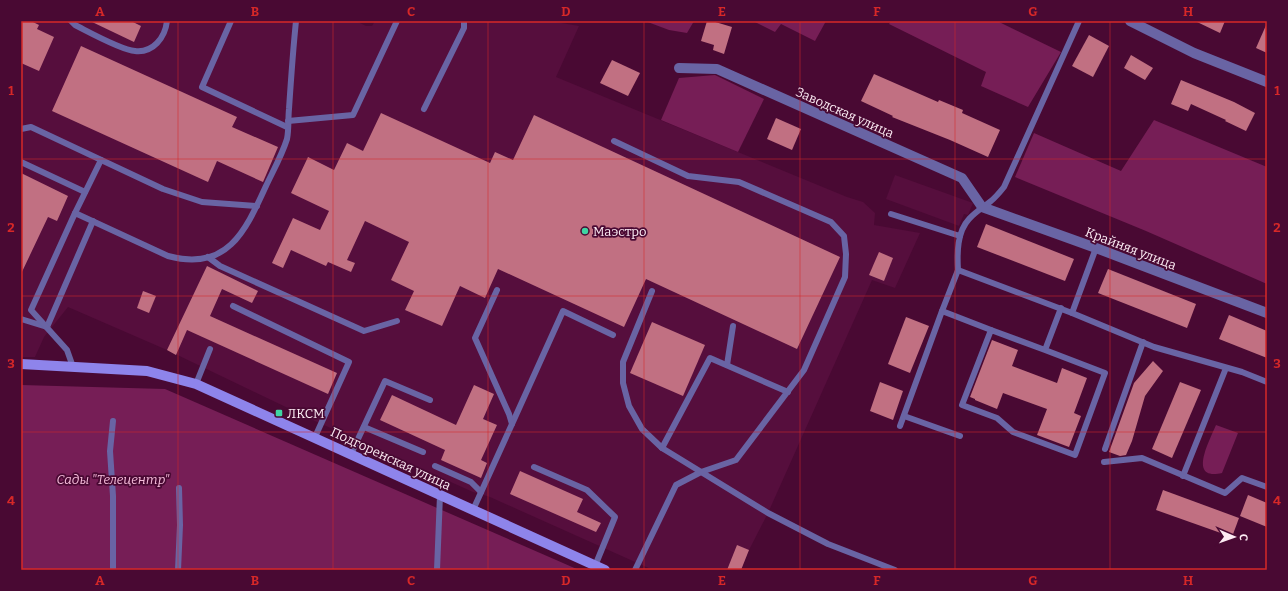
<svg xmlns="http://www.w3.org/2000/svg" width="1288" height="591" font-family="Bitter,serif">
  <rect width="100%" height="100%" fill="#490933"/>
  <!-- built -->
  <g fill="#560e3d">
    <path d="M 21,21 L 356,21 L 366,26 L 372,26 L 375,21 L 550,21 L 579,26 L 556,77 L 847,197 L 863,202 L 875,213 L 874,225 L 920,233 L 895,288 L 872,280 L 768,513 L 749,550 L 741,570 L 653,570 L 490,497 L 473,492 L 315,421 L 167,350 L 68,307 L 44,337 L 35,357 L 21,357 Z"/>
    <path d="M 895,175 L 973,203 L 968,215 L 964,214 L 959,226 L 886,199 Z"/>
  </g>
  <!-- green -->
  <g fill="#761e56">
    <path d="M 645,21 L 694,21 L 687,33 L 669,30 Z"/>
    <path d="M 753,21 L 826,21 L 815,41 L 781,24 L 775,32 Z"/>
    <path d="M 891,21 L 997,21 L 1061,52 L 1028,107 L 981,86 L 986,72 L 889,24 Z"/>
    <path d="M 715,75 L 764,99 L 738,152 L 661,120 L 679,78 Z"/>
    <path d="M 1154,120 L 1267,167 L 1267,284 L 1146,231 L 1015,177 L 1034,133 L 1121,171 Z"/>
    <path d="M 21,385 L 165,389 L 579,570 L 21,570 Z"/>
    <path d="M 1216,425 L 1238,433 L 1222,473 C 1187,481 1210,440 1216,425 Z"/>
  </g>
  <!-- building -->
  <g fill="#c17082">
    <path d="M 21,21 L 31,21 L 39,25 L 37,29 L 54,37 L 39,71 L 21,63 Z"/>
    <path d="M 90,21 L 131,21 L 141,26 L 134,42 Z"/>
    <path d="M 707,21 L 712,21 L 732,27 L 724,54 L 713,50 L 714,45 L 701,41 Z"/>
    <path d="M 1195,21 L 1225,21 L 1220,33 Z"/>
    <path d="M 1267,23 L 1267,53 L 1256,48 Z"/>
    <path d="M 1089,35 L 1109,46 L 1093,77 L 1072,66 Z"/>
    <path d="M 81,46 L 237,117 L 232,127 L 278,147 L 263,182 L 217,161 L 208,182 L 52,111 Z"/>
    <path d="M 1131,55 L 1153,68 L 1145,80 L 1124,68 Z"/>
    <path d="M 612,60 L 640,73 L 628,96 L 600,83 Z"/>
    <path d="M 874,74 L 938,102 L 939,100 L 963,110 L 962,113 L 1000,130 L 988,157 L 950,140 L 892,117 L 893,116 L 861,101 Z"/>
    <path d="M 1181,80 L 1234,102 L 1255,113 L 1246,131 L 1225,121 L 1226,120 L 1191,104 L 1188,111 L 1171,104 Z"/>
    <path d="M 381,113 L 490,163 L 495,152 L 513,160 L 534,115 L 840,257 L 797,349 L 646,279 L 624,327 L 498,269 L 485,298 L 460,286 L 442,326 L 405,310 L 414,291 L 391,280 L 409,242 L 365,221 L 347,260 L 355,263 L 351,272 L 328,262 L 326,266 L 291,250 L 283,268 L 272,263 L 293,218 L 320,230 L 329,211 L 291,193 L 308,157 L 334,170 L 347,143 L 363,151 Z"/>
    <path d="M 776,118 L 801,129 L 792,150 L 767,139 Z"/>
    <path d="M 21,173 L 68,196 L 57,221 L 48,217 L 21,274 Z"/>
    <path d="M 986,224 L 1074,259 L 1065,281 L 977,247 Z"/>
    <path d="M 879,252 L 893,258 L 884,281 L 869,275 Z"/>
    <path d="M 207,266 L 258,291 L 252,303 L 222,289 L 210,316 L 337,373 L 328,394 L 187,330 L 176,355 L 167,350 Z"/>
    <path d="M 1108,269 L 1196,304 L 1187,328 L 1098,293 Z"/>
    <path d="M 143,291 L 156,296 L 149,313 L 137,308 Z"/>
    <path d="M 1229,315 L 1267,331 L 1267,358 L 1219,339 Z"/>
    <path d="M 906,317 L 929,326 L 910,373 L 888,364 Z"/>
    <path d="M 652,322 L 705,345 L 683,396 L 630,373 Z"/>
    <path d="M 992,340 L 1018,350 L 1012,366 L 1057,383 L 1062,368 L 1087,378 L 1074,413 L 1081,416 L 1069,447 L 1037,435 L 1047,409 L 1003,393 L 997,409 L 975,400 L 975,399 L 970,397 Z"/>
    <path d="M 1153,361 L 1163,371 L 1145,396 L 1132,441 L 1126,455 L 1120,456 L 1109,452 L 1134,383 Z"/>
    <path d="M 880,382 L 903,391 L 893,420 L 870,411 Z"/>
    <path d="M 1180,382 L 1201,390 L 1172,458 L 1152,449 Z"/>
    <path d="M 474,385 L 494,394 L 483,419 L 497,425 L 481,460 L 487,463 L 481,478 L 441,460 L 445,450 L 380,420 L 392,395 L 456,425 Z"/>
    <path d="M 520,471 L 583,499 L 577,512 L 601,523 L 596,532 L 510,494 Z"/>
    <path d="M 1163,490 L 1239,518 L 1232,537 L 1156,510 Z"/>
    <path d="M 1248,495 L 1267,503 L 1267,527 L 1240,516 Z"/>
    <path d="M 737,545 L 749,550 L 741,570 L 727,570 Z"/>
  </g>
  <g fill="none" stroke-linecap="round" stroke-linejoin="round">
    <!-- lane -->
    <g stroke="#6964a4" stroke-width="6">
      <path d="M 71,21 L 75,25 C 89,32 121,50 135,51 C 153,53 165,38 167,21"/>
      <path d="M 231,21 L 202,87 L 287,127"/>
      <path d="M 424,109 L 464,28 L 464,21"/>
      <path d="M 288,121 L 353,115 L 397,21"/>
      <path d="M 21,129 L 31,127 L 163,189 L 202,202 L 257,206"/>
      <path d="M 614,141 L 688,176 L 739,182 L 831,222 L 844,236 L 846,254 L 845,277 L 804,370 L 736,460 L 701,472 L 676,485 L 635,570"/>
      <path d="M 21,162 L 85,192"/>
      <path d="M 75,213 L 101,160"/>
      <path d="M 891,214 L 960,236"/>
      <path d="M 1096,248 L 1072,313 L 1154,347 L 1242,372 L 1267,382"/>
      <path d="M 208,257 L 220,266 L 364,331 L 397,321"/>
      <path d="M 958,270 L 942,311 L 991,330"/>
      <path d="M 652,291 L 623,362 L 623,383 L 629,406 L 642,429 L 662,448 L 768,513 L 828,544 L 895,570"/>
      <path d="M 233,306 L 349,362 L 315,437"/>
      <path d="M 1072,313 L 958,270 C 957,253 957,232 969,219 C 976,211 984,207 991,201 C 996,197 1000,192 1004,187 L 1079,21"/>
      <path d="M 21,319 L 47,327 L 93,221"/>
      <path d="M 1045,350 L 991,330 L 962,405 L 997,418 L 1013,432 L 1075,455 L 1105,373 L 1045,350 L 1061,308"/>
      <path d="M 727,365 L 733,326"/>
      <path d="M 73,367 L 67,350 L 31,310 L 75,213 L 168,256 C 227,272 245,232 266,186 C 273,171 282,155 287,139 C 289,130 288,118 289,109 C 291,79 293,50 296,21"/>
      <path d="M 196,384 L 210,349"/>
      <path d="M 904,416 L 960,436"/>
      <path d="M 512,424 L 563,311 L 613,335"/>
      <path d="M 900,426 L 942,311"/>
      <path d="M 364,427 L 423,452"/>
      <path d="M 662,448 L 710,358 L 788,392"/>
      <path d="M 1105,449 L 1143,342"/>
      <path d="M 351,454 L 385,381 L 430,400"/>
      <path d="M 1104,462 L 1142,458 L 1225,493 L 1242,478 L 1267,487"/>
      <path d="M 435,466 L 471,482 L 481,492"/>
      <path d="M 534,467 L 587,490 L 615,517 L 595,566"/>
      <path d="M 1183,476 L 1226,368"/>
      <path d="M 473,510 L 512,424 L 509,414 L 475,338 L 497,290"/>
      <path d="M 113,570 L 113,496 L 110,451 L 113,421"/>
      <path d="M 178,570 L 180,525 L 179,488"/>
      <path d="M 437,570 L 440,495"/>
    </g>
    <!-- street -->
    <g stroke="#6964a4" stroke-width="10">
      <path d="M 1130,21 L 1194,53 L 1267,82"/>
      <path d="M 679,68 L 717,69 L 962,178 L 982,207 L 1096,248 L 1267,313"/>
    </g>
    <!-- secondary -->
    <path stroke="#8e84eb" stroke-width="10" d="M 21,364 L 147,371 L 196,384 L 605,570"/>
  </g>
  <!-- grid -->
  <path fill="none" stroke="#d62828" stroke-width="1" stroke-opacity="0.55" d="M 178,21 L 178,570M 333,21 L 333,570M 488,21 L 488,570M 644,21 L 644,570M 800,21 L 800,570M 955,21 L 955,570M 1110,21 L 1110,570M 21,159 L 1267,159M 21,296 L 1267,296M 21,432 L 1267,432"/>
  <!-- markers -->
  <g fill="#3fd4a2" stroke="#490933" stroke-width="1.5">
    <circle cx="585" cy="231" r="4"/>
    <rect x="275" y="409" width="8" height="8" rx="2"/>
  </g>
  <g text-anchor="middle" stroke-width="3.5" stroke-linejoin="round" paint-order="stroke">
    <!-- street labels -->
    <g font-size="13" fill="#fdecf4" stroke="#490933">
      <text transform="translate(845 112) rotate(24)" y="5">Заводская улица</text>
      <text transform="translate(1131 248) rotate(21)" y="5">Крайняя улица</text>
      <text transform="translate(391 458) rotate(25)" y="5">Подгоренская улица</text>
    </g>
    <!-- poi labels -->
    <g font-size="13" fill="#fdecf4" stroke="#490933" text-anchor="start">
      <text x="593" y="236">Маэстро</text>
      <text x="287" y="418">ЛКСМ</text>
    </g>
    <!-- park labels -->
    <g font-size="13" font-style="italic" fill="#f7bedc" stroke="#490933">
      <text x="113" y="484">Сады "Телецентр"</text>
    </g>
  </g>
  <!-- border -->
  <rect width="1288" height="591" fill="none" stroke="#490933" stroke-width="44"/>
  <!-- north arrow -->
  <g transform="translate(1234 537) rotate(92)" stroke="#490933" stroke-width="3" paint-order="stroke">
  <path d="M0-3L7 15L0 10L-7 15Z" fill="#fdecf4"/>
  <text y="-6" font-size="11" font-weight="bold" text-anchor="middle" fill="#fdecf4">С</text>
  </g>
  <rect x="22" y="22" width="1244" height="547" fill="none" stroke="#d62828" stroke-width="1.5"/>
  <g font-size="13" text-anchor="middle" font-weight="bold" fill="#d62828">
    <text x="100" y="16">A</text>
    <text x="255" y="16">B</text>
    <text x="411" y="16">C</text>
    <text x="566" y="16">D</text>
    <text x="722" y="16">E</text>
    <text x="877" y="16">F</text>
    <text x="1033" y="16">G</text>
    <text x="1188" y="16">H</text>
    <text x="11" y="95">1</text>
    <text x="1277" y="95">1</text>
    <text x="11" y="232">2</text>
    <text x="1277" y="232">2</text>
    <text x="11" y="368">3</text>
    <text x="1277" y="368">3</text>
    <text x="11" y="505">4</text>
    <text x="1277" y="505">4</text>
    <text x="100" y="585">A</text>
    <text x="255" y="585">B</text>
    <text x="411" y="585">C</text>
    <text x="566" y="585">D</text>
    <text x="722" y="585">E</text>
    <text x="877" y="585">F</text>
    <text x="1033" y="585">G</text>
    <text x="1188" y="585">H</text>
  </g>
</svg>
